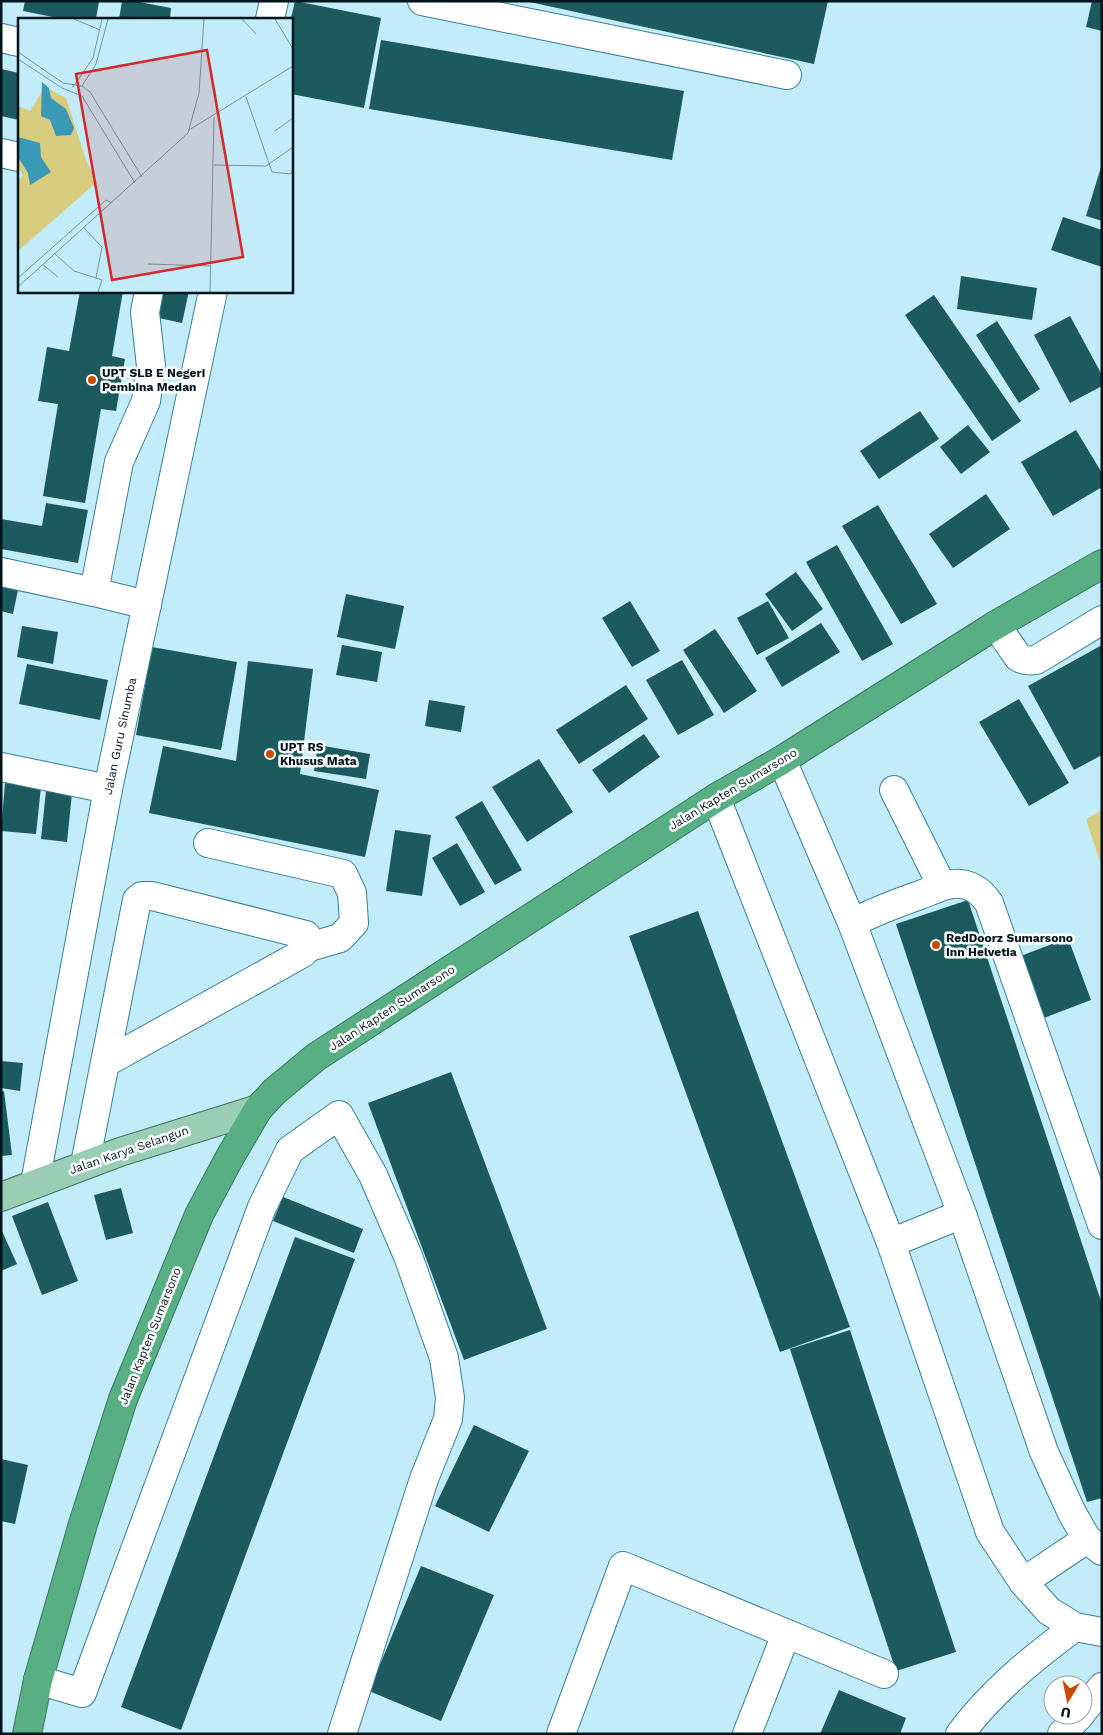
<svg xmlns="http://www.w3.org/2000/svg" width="1103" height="1735" font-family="'Work Sans',sans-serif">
  <rect width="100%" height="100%" fill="#c3ecfa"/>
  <!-- green -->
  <path fill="#d8cc7f" d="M 1102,810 L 1102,868 L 1086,819 Z"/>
  <!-- building -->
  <g fill="#1c5a5e">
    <path d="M 25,1 L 99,1 L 96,19 L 63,19 L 23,11 Z"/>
    <path d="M 122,1 L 134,1 L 171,8 L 170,19 L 119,19 Z"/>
    <path d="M 295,1 L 381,18 L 364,108 L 291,94 L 291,18 Z"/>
    <path d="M 525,1 L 828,1 L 814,64 Z"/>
    <path d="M 1092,1 L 1102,1 L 1102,31 L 1086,27 Z"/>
    <path d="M 381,40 L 684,91 L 672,160 L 369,109 Z"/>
    <path d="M 1,69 L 19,73 L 19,120 L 1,116 Z"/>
    <path d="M 1101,167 L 1102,167 L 1102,221 L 1086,216 Z"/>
    <path d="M 1063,217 L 1102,230 L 1102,267 L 1051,250 Z"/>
    <path d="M 961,276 L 1037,288 L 1032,320 L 957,309 Z"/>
    <path d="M 80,291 L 123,291 L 112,356 L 125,359 L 116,411 L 101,409 L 85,503 L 43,496 L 58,404 L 38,401 L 47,347 L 69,351 Z"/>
    <path d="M 160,291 L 189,291 L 182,323 L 154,317 Z"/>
    <path d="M 934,295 L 1021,421 L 992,441 L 905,315 Z"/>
    <path d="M 1070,316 L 1102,375 L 1102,386 L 1070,403 L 1034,335 Z"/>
    <path d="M 997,321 L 1040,389 L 1019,403 L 976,335 Z"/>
    <path d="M 920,411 L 939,439 L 879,479 L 860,451 Z"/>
    <path d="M 968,425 L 990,452 L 961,474 L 940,447 Z"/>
    <path d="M 1076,430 L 1102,473 L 1102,487 L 1053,516 L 1021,462 Z"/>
    <path d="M 986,494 L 1010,529 L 953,568 L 929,534 Z"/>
    <path d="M 46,503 L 88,510 L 78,563 L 1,549 L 1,519 L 42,526 Z"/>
    <path d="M 878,505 L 937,604 L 901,624 L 842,526 Z"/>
    <path d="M 837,545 L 893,644 L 862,661 L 806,562 Z"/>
    <path d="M 796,572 L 823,609 L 792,631 L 765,594 Z"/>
    <path d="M 1,581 L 19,585 L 13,614 L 1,611 Z"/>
    <path d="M 346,594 L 404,606 L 395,649 L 337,637 Z"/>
    <path d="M 630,601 L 660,651 L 632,667 L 602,618 Z"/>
    <path d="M 768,601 L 789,638 L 757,655 L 737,618 Z"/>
    <path d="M 821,623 L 840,652 L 782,687 L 765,658 Z"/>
    <path d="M 22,626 L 58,632 L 53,664 L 17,657 Z"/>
    <path d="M 715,629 L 757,691 L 724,713 L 683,650 Z"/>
    <path d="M 342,645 L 382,652 L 377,682 L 336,675 Z"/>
    <path d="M 1102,645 L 1102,755 L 1074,770 L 1028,686 Z"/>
    <path d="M 152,647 L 237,662 L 221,750 L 136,735 Z"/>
    <path d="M 682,660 L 714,715 L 678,735 L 646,680 Z"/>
    <path d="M 248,661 L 313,669 L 300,774 L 379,790 L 365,857 L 149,813 L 163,746 L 236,761 Z"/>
    <path d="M 27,664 L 108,680 L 100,720 L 19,704 Z"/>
    <path d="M 626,685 L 648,719 L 579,764 L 556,730 Z"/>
    <path d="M 1019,699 L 1069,783 L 1029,806 L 979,722 Z"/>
    <path d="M 429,700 L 465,706 L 461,732 L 425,726 Z"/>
    <path d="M 644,734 L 660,757 L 609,793 L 592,770 Z"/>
    <path d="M 318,745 L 370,754 L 366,779 L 314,771 Z"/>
    <path d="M 539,759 L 573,812 L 527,842 L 492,787 Z"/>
    <path d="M 5,783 L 41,787 L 36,834 L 1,831 Z"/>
    <path d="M 46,791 L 72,793 L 67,842 L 41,839 Z"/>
    <path d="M 482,801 L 522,870 L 495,885 L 455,817 Z"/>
    <path d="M 395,830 L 431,835 L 422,896 L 386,891 Z"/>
    <path d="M 457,843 L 485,892 L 460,906 L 432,858 Z"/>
    <path d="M 968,900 L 1102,1304 L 1102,1498 L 1087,1502 L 896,924 Z"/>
    <path d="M 698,911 L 850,1327 L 780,1352 L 629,936 Z"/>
    <path d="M 1068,938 L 1091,1000 L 1036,1021 L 1013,959 Z"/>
    <path d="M 1,1061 L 23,1063 L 20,1091 L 1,1088 Z"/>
    <path d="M 451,1072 L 547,1329 L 464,1360 L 368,1103 Z"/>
    <path d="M 4,1091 L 12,1155 L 1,1156 L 1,1092 Z"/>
    <path d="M 121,1188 L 133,1233 L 106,1240 L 94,1195 Z"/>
    <path d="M 283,1197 L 363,1229 L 354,1253 L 273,1221 Z"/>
    <path d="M 48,1202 L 78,1281 L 42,1295 L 12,1216 Z"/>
    <path d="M 1,1229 L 17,1264 L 1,1271 Z"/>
    <path d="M 295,1237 L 355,1259 L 181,1730 L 121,1707 Z"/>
    <path d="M 850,1330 L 956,1652 L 896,1671 L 790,1349 Z"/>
    <path d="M 474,1425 L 529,1451 L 489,1532 L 435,1506 Z"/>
    <path d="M 1,1459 L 28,1465 L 15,1524 L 1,1521 Z"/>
    <path d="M 421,1566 L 494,1595 L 441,1721 L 369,1691 Z"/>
    <path d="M 839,1690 L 906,1718 L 900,1734 L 820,1734 Z"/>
  </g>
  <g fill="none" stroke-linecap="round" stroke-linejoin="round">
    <!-- minor casing -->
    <g stroke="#398095" stroke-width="30">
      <g id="minor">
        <path d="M 422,1 L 787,75"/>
        <path d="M 270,19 L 274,1"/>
        <path d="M 1,38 L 19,42"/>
        <path d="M 1,153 L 19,157"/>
        <path d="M 1,572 L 94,592 L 119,462 L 146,401 L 151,366 L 145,312 L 149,291"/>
        <path d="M 94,592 L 147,605"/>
        <path d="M 996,625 L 1018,657 C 1024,661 1029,661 1036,660 L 1102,620"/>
        <path d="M 782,760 L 852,923 L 962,1214 L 1044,1452 L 1072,1513 L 1087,1539 L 1102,1551"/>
        <path d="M 1,767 L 108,789"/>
        <path d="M 894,790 L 942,886"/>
        <path d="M 716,798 L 891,1243 L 990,1532 L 1023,1582 L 1049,1611 L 1075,1627 L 1102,1632"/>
        <path d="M 208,843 L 343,874 L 352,893 L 354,923 L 340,938 L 309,947"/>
        <path d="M 852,923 C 874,912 897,903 920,895 C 931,891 942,885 953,884 C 968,882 981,891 989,903 L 1102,1225"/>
        <path d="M 85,1164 L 137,900 L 142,896 L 152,896 L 306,935 L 309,940 L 309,947 L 303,953 L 105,1063"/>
        <path d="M 35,1183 L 108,789 L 213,291"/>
        <path d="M 891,1243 L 962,1214"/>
        <path d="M 1023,1582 L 1087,1539"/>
        <path d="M 38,1680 L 82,1693 L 262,1207 L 290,1150 L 339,1115 L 373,1175 L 408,1256 L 444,1358 L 450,1398 L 448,1419 L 424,1479 L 342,1734"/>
        <path d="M 1083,1711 L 1102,1687"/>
        <path d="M 561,1734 L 623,1566 L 884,1674"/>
        <path d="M 747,1734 L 786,1634"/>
        <path d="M 960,1734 C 991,1692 1033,1658 1075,1627"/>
        <path d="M 1062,1734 L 1080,1715"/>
      </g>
    </g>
    <!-- major casing -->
    <g stroke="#397960" stroke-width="30">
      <path id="major" d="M 1,1197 L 120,1152 L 258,1109"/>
    </g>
    <!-- highway casing -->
    <g stroke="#397960" stroke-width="30">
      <path id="highway" d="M 27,1734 L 38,1680 L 83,1524 L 123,1399 L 199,1215 L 230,1157 L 258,1109 L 275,1091 L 316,1057 L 716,798 L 782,760 L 996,625 L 1102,564"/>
    </g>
    <!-- minor -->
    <use href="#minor" stroke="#fff" stroke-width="28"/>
    <!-- major -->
    <use href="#major" stroke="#9bcfb5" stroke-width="28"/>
    <!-- highway -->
    <use href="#highway" stroke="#58af84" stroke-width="28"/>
  </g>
  <!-- markers -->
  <g fill="#ce4901" stroke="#fff" stroke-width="2">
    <circle cx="92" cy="380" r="5"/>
    <circle cx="270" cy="754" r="5"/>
    <circle cx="936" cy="945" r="5"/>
  </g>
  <g text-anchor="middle" stroke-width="5" stroke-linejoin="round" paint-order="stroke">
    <!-- poi labels -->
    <g font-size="12" font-weight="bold" fill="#00141c" stroke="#fff" text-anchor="start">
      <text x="102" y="377">UPT SLB E Negeri<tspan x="102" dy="14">Pembina Medan</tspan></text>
      <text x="280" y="751">UPT RS<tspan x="280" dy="14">Khusus Mata</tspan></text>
      <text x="946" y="942">RedDoorz Sumarsono<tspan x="946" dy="14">Inn Helvetia</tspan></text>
    </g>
    <!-- street labels -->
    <g font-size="12" fill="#00141c" stroke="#fff">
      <text transform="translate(120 736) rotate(-78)" y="4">Jalan Guru Sinumba</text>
      <text transform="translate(733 789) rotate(-31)" y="4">Jalan Kapten Sumarsono</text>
      <text transform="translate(392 1008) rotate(-33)" y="4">Jalan Kapten Sumarsono</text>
      <text transform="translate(129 1150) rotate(-19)" y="4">Jalan Karya Selangun</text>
      <text transform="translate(150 1336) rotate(-68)" y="4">Jalan Kapten Sumarsono</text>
    </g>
  </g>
  <!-- overview -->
  <g transform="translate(18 18)">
    <rect width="275" height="275" fill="#c3ecfa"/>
    <path d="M 27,69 L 48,80 L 68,142 L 79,164 L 0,233 L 0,163 L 5,158 L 0,148 L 0,88 L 12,93 Z" fill="#d8cc7f"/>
    <path d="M 24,64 L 31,70 L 33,80 L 48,91 L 56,110 L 53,117 L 38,118 L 32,102 L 23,98 ZM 0,119 L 22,125 L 23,139 L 33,154 L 12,167 L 10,155 L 0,139 Z" fill="#3a99b5"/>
    <path fill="none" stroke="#7596a1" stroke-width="1" d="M 56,1 L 82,12M 224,1 L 238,16M 257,1 L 275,31M 0,34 L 45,65 L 64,68 L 72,74 L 124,159M 0,41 L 44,70 L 64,78 L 117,165M 64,68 L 78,46 L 90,1M 55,69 L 75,40 L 84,1M 228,79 L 254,154 L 273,156 L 275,152M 171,112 L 275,48M 257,113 L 275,100M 196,147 L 248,148 L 275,129M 65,209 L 84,229 L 78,260M 36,235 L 56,253 L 84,262 L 80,274M 24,246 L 40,259M 130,246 L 193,248M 0,260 L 88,182 L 94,185M 0,269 L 170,115 L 181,75 L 186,1M 192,274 L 196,99"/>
    <path fill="#d62828" fill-opacity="0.15" stroke="#d62828" stroke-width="2.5" d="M 189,32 L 225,239 L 94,262 L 58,56 Z"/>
    <rect width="275" height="275" fill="none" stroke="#00141c" stroke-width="2.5"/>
  </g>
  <!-- border -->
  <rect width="1103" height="1735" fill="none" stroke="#00141c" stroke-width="5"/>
  <!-- north arrow -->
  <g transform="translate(1068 1700) rotate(190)"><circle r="24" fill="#ffffff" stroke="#99a1a4"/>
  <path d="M0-4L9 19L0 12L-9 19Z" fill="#ce4901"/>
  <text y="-8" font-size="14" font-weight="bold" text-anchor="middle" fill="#00141c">U</text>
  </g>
</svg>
